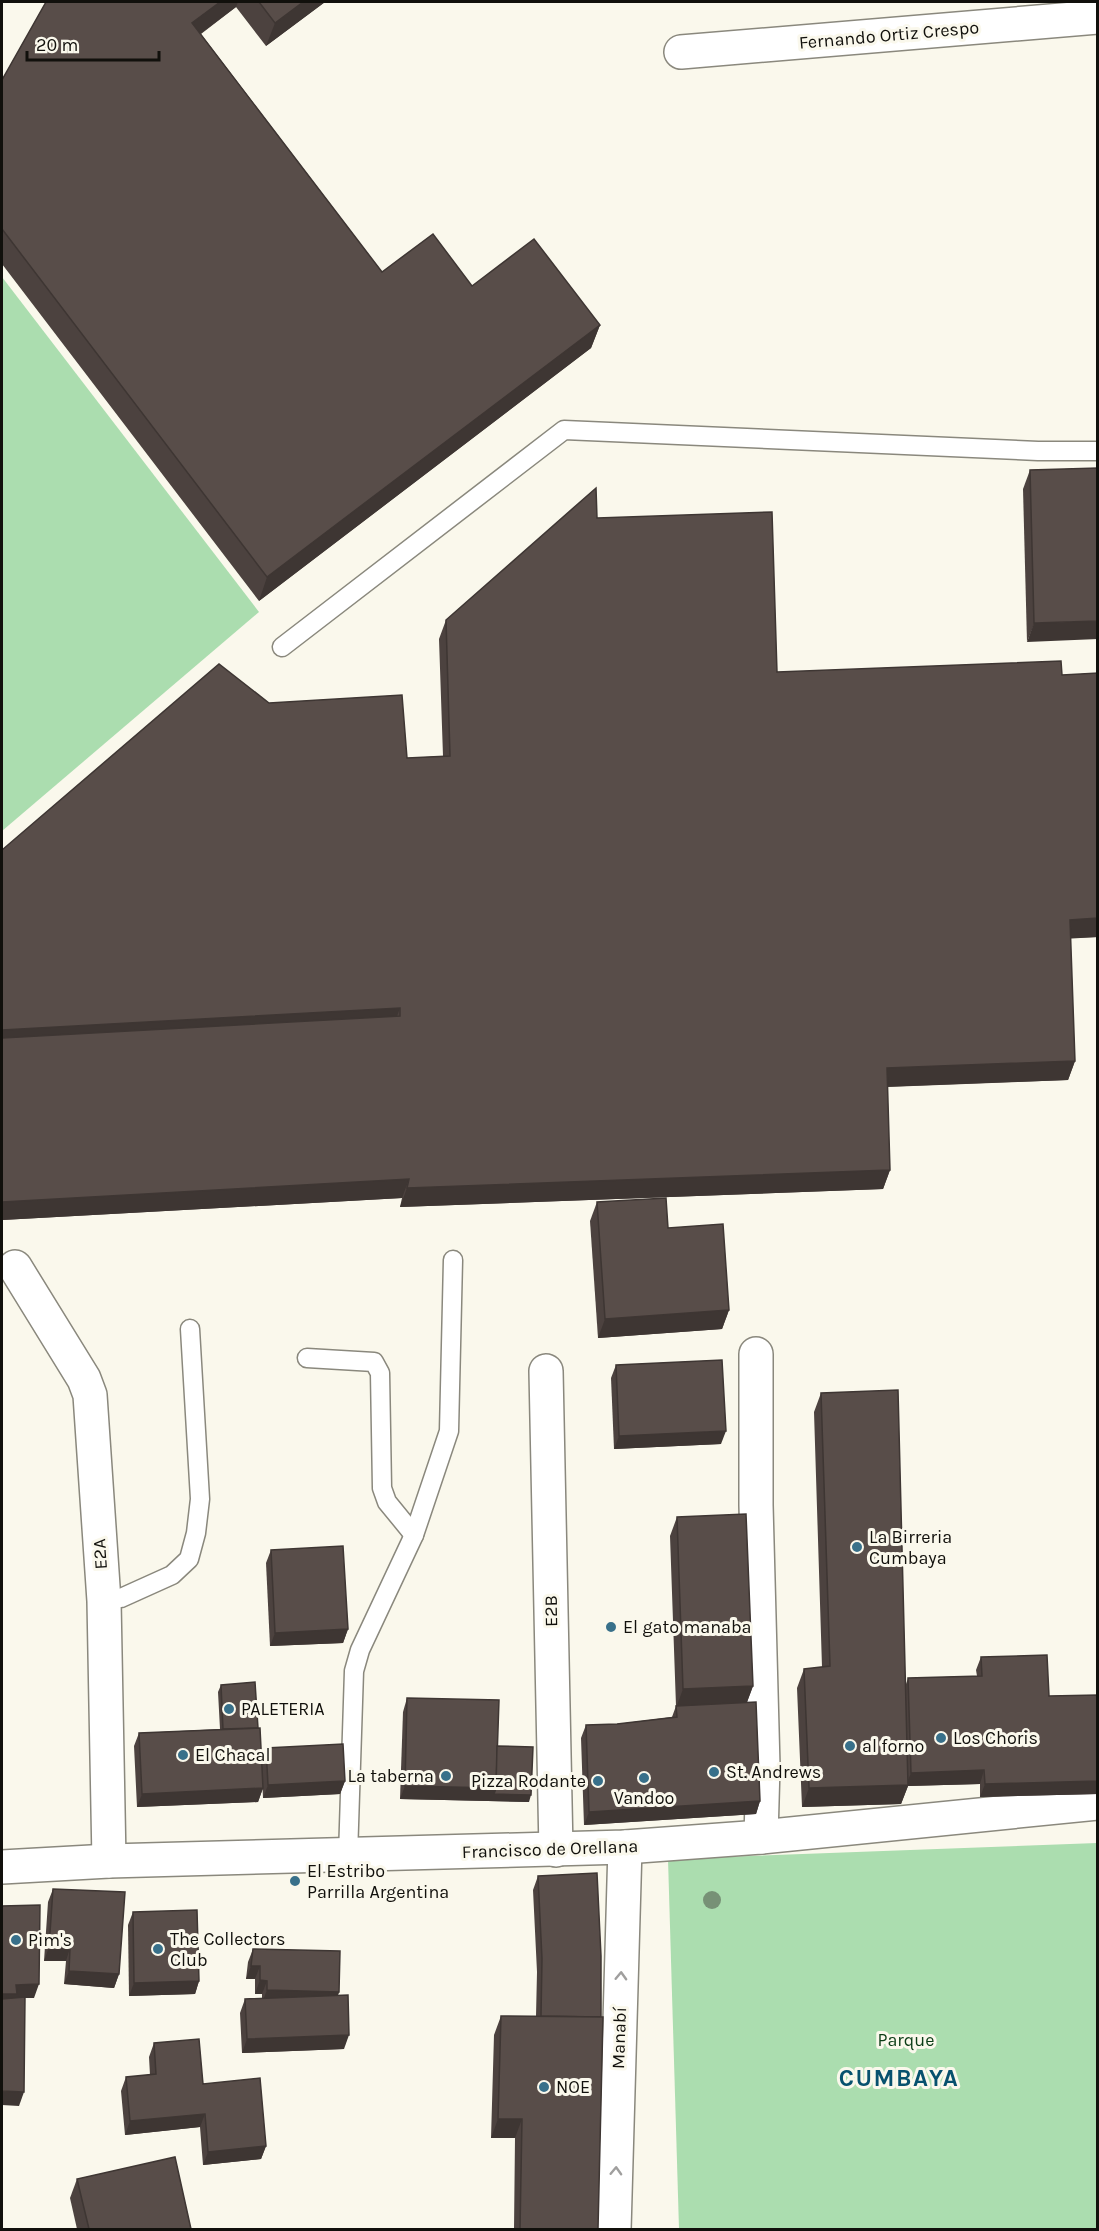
<svg xmlns="http://www.w3.org/2000/svg" width="1099" height="2231" font-family="Karla,sans-serif">
  <rect width="100%" height="100%" fill="#faf8ec"/>
  <!-- green -->
  <g fill="#abddaf">
    <path d="M 2,277 L 259,612 L 2,831 Z"/>
    <path d="M 1097,1843 L 1097,2229 L 679,2229 L 668,1859 Z"/>
  </g>
  <g fill="none" stroke-linecap="round" stroke-linejoin="round">
    <!-- lane casing -->
    <g stroke="#8a887d" stroke-width="21">
      <g id="lane">
        <path d="M 282,647 L 564,430 L 1038,451 L 1098,451"/>
        <path d="M 307,1358 L 374,1362 L 380,1373 L 382,1488 L 387,1502 L 414,1535"/>
        <path d="M 104,1601 L 121,1598 L 172,1575 L 189,1559 L 196,1533 L 200,1499 L 190,1329"/>
        <path d="M 348,1856 L 354,1671 L 360,1650 L 414,1535 L 449,1431 L 453,1260"/>
      </g>
    </g>
    <!-- street casing -->
    <g stroke="#8a887d" stroke-width="36">
      <g id="street">
        <path d="M 681,52 L 1098,17"/>
        <path d="M 15,1267 L 84,1379 L 90,1395 L 104,1601 L 109,1861"/>
        <path d="M 756,1354 L 756,1505 L 763,1766 L 761,1837"/>
        <path d="M 546,1371 L 556,1850"/>
        <path d="M 614,2230 L 625,1847"/>
      </g>
    </g>
    <!-- secondary casing -->
    <g stroke="#8a887d" stroke-width="36">
      <path id="secondary" d="M 2,1867 L 109,1861 L 625,1847 L 761,1837 L 1098,1803"/>
    </g>
    <!-- lane -->
    <use href="#lane" stroke="#fff" stroke-width="18"/>
    <!-- street -->
    <use href="#street" stroke="#fff" stroke-width="33"/>
    <!-- secondary -->
    <use href="#secondary" stroke="#fff" stroke-width="33"/>
  </g>
  <!-- trees -->
  <circle fill="#779176" cx="712" cy="1900" r="9"/>
  <!-- wall -->
  <g fill="#4c423f">
    <path d="M 46,2 L 325,2 L 266,46 L 236,7 L 201,34 L 382,272 L 472,286 L 600,325 L 591,348 L 259,601 L 2,264 L 2,80 Z"/>
    <path d="M 1098,468 L 1027,642 L 1023,489 L 1030,470 Z"/>
    <path d="M 597,518 L 777,672 L 1062,675 L 1098,673 L 1098,937 L 1070,938 L 1075,1061 L 1068,1080 L 887,1087 L 890,1170 L 883,1189 L 400,1207 L 402,1198 L 2,1220 L 2,850 L 269,703 L 407,758 L 443,756 L 439,639 L 446,620 Z"/>
    <path d="M 597,1202 L 668,1228 L 729,1310 L 722,1329 L 598,1338 L 590,1221 Z"/>
    <path d="M 616,1365 L 721,1444 L 614,1449 L 611,1378 Z"/>
    <path d="M 821,1393 L 906,1684 L 908,1678 L 977,1676 L 976,1670 L 981,1657 L 1049,1696 L 1098,1695 L 1098,1794 L 980,1797 L 980,1784 L 908,1786 L 901,1804 L 802,1807 L 797,1688 L 804,1669 L 822,1667 L 814,1412 Z"/>
    <path d="M 677,1517 L 753,1686 L 747,1702 L 760,1801 L 756,1814 L 584,1825 L 581,1738 L 586,1725 L 617,1724 L 672,1717 L 676,1706 L 670,1536 Z"/>
    <path d="M 271,1550 L 348,1629 L 343,1643 L 270,1646 L 266,1563 Z"/>
    <path d="M 221,1685 L 258,1728 L 261,1761 L 266,1748 L 345,1781 L 340,1794 L 263,1798 L 262,1776 L 263,1788 L 258,1802 L 137,1807 L 134,1746 L 139,1733 L 220,1729 L 218,1692 Z"/>
    <path d="M 407,1698 L 497,1746 L 529,1802 L 400,1799 L 403,1712 Z"/>
    <path d="M 538,1876 L 598,2229 L 514,2229 L 515,2138 L 491,2138 L 494,2035 L 501,2016 L 536,2016 L 537,1972 L 533,1890 Z"/>
    <path d="M 53,1889 L 119,1974 L 114,1988 L 64,1984 L 66,1961 L 44,1961 L 48,1902 Z"/>
    <path d="M 133,1912 L 199,1981 L 195,1994 L 129,1996 L 128,1925 Z"/>
    <path d="M 253,1949 L 339,1992 L 338,1995 L 344,2049 L 242,2053 L 240,2013 L 245,1999 L 262,1998 L 262,1994 L 255,1994 L 255,1979 L 246,1979 L 248,1962 Z"/>
    <path d="M 154,2043 L 203,2084 L 266,2146 L 261,2159 L 203,2165 L 200,2127 L 125,2135 L 121,2091 L 126,2077 L 150,2075 L 149,2057 Z"/>
    <path d="M 77,2179 L 191,2229 L 77,2229 L 70,2198 Z"/>
  </g>
  <!-- shaded-wall -->
  <g fill="#3e3633">
    <path d="M 220,2 L 238,2 L 236,7 L 184,46 L 192,23 Z"/>
    <path d="M 303,2 L 325,2 L 266,46 L 275,23 Z"/>
    <path d="M 600,325 L 591,348 L 259,601 L 267,577 Z"/>
    <path d="M 1098,621 L 1098,639 L 1027,642 L 1034,623 Z"/>
    <path d="M 1098,918 L 1098,937 L 1063,939 L 1070,920 Z"/>
    <path d="M 400,1008 L 393,1027 L 2,1049 L 2,1030 Z"/>
    <path d="M 1075,1061 L 1068,1080 L 880,1087 L 887,1068 Z"/>
    <path d="M 890,1170 L 883,1189 L 400,1207 L 407,1188 Z"/>
    <path d="M 409,1179 L 402,1198 L 2,1220 L 2,1202 Z"/>
    <path d="M 729,1310 L 722,1329 L 598,1338 L 605,1319 Z"/>
    <path d="M 726,1431 L 721,1444 L 614,1449 L 619,1436 Z"/>
    <path d="M 348,1629 L 343,1643 L 270,1646 L 275,1633 Z"/>
    <path d="M 753,1686 L 746,1705 L 676,1708 L 683,1689 Z"/>
    <path d="M 984,1770 L 980,1784 L 908,1786 L 901,1804 L 802,1807 L 809,1788 L 906,1785 L 911,1773 Z"/>
    <path d="M 345,1781 L 340,1794 L 263,1798 L 268,1785 Z"/>
    <path d="M 1098,1781 L 1098,1794 L 980,1797 L 985,1784 Z"/>
    <path d="M 405,1786 L 496,1788 L 531,1795 L 529,1802 L 400,1799 Z"/>
    <path d="M 263,1788 L 258,1802 L 137,1807 L 142,1794 Z"/>
    <path d="M 760,1801 L 756,1814 L 584,1825 L 589,1812 Z"/>
    <path d="M 49,1947 L 70,1948 L 66,1961 L 44,1961 Z"/>
    <path d="M 251,1966 L 260,1966 L 255,1979 L 246,1979 Z"/>
    <path d="M 69,1971 L 119,1974 L 114,1988 L 64,1984 Z"/>
    <path d="M 260,1980 L 267,1981 L 262,1994 L 255,1994 Z"/>
    <path d="M 199,1981 L 195,1994 L 129,1996 L 134,1983 Z"/>
    <path d="M 39,1984 L 34,1998 L 16,1998 L 2,2007 L 2,1994 L 16,1985 Z"/>
    <path d="M 267,1990 L 339,1992 L 334,2006 L 262,2003 Z"/>
    <path d="M 349,2035 L 344,2049 L 242,2053 L 247,2039 Z"/>
    <path d="M 2,2091 L 24,2092 L 19,2106 L 2,2105 Z"/>
    <path d="M 205,2114 L 200,2127 L 125,2135 L 130,2121 Z"/>
    <path d="M 498,2119 L 522,2119 L 515,2138 L 491,2138 Z"/>
    <path d="M 266,2146 L 261,2159 L 203,2165 L 208,2152 Z"/>
  </g>
  <!-- building -->
  <g fill="#584d49" stroke="#3e3633" stroke-width="1.5">
    <path d="M 46,2 L 220,2 L 192,23 L 382,272 L 433,234 L 472,286 L 534,239 L 600,325 L 267,577 L 2,229 L 2,80 Z"/>
    <path d="M 259,2 L 303,2 L 275,23 Z"/>
    <path d="M 1098,468 L 1098,621 L 1034,623 L 1030,470 Z"/>
    <path d="M 596,488 L 597,518 L 772,512 L 777,672 L 1061,661 L 1062,675 L 1098,673 L 1098,918 L 1070,920 L 1075,1061 L 887,1068 L 890,1170 L 407,1188 L 409,1179 L 2,1202 L 2,1038 L 400,1016 L 400,1008 L 2,1030 L 2,850 L 219,664 L 269,703 L 402,695 L 407,758 L 450,756 L 446,620 Z"/>
    <path d="M 666,1198 L 668,1228 L 723,1224 L 729,1310 L 605,1319 L 597,1202 Z"/>
    <path d="M 722,1360 L 726,1431 L 619,1436 L 616,1365 Z"/>
    <path d="M 898,1390 L 908,1785 L 809,1788 L 804,1669 L 830,1666 L 821,1393 Z"/>
    <path d="M 746,1514 L 753,1686 L 683,1689 L 677,1517 Z"/>
    <path d="M 343,1546 L 348,1629 L 275,1633 L 271,1550 Z"/>
    <path d="M 1047,1655 L 1049,1696 L 1098,1695 L 1098,1781 L 985,1784 L 984,1770 L 911,1773 L 908,1678 L 982,1676 L 981,1657 Z"/>
    <path d="M 255,1682 L 258,1728 L 223,1729 L 221,1685 Z"/>
    <path d="M 407,1698 L 499,1700 L 496,1788 L 405,1786 Z"/>
    <path d="M 756,1702 L 760,1801 L 589,1812 L 586,1725 L 617,1724 L 677,1717 L 676,1706 Z"/>
    <path d="M 260,1728 L 263,1788 L 142,1794 L 139,1733 Z"/>
    <path d="M 343,1744 L 345,1781 L 268,1785 L 266,1748 Z"/>
    <path d="M 497,1746 L 533,1747 L 531,1795 L 494,1794 L 496,1788 Z"/>
    <path d="M 597,1873 L 601,1956 L 601,2017 L 541,2016 L 542,1959 L 538,1876 Z"/>
    <path d="M 53,1889 L 125,1892 L 119,1974 L 69,1971 L 70,1948 L 49,1947 Z"/>
    <path d="M 40,1905 L 39,1984 L 16,1985 L 17,1994 L 2,1994 L 2,1906 Z"/>
    <path d="M 197,1910 L 199,1981 L 134,1983 L 133,1912 Z"/>
    <path d="M 253,1949 L 340,1951 L 339,1992 L 267,1990 L 267,1981 L 260,1980 L 260,1966 L 251,1966 Z"/>
    <path d="M 348,1995 L 349,2035 L 247,2039 L 245,1999 Z"/>
    <path d="M 25,1997 L 24,2092 L 2,2091 L 2,1999 Z"/>
    <path d="M 501,2016 L 603,2017 L 598,2229 L 520,2229 L 522,2119 L 498,2119 Z"/>
    <path d="M 199,2039 L 203,2084 L 260,2078 L 266,2146 L 208,2152 L 205,2114 L 130,2121 L 126,2077 L 156,2074 L 154,2043 Z"/>
    <path d="M 175,2157 L 191,2229 L 89,2229 L 77,2179 Z"/>
  </g>
  <!-- one-way arrows -->
  <defs><path id="oneway-chevron" d="M-2-3.5L2.5 0L-2 3.5" fill="none" stroke-width="1.6" stroke-linecap="round" stroke-linejoin="round" transform="scale(1.5)"/></defs>
  <g stroke="#a09f9e">
    <use href="#oneway-chevron" transform="translate(621 1976) rotate(-88)"/>
    <use href="#oneway-chevron" transform="translate(616 2171) rotate(-88)"/>
  </g>
  <!-- markers -->
  <g fill="#38708a" stroke="#faf8ec" stroke-width="2">
    <circle cx="857" cy="1547" r="6"/>
    <circle cx="611" cy="1627" r="6"/>
    <circle cx="229" cy="1709" r="6"/>
    <circle cx="941" cy="1738" r="6"/>
    <circle cx="850" cy="1746" r="6"/>
    <circle cx="183" cy="1755" r="6"/>
    <circle cx="714" cy="1772" r="6"/>
    <circle cx="446" cy="1776" r="6"/>
    <circle cx="644" cy="1778" r="6"/>
    <circle cx="598" cy="1781" r="6"/>
    <circle cx="295" cy="1881" r="6"/>
    <circle cx="16" cy="1940" r="6"/>
    <circle cx="158" cy="1949" r="6"/>
    <circle cx="544" cy="2087" r="6"/>
  </g>
  <g text-anchor="middle" stroke-width="6" stroke-linejoin="round" paint-order="stroke">
    <!-- street labels -->
    <g font-size="18" fill="#11100c" stroke="#faf8ec">
      <text transform="translate(889 35) rotate(-5)" y="6">Fernando Ortiz Crespo</text>
      <text transform="translate(100 1554) rotate(-94)" y="6">E2A</text>
      <text transform="translate(551 1611) rotate(-91)" y="6">E2B</text>
      <text transform="translate(550 1849) rotate(-2)" y="6">Francisco de Orellana</text>
      <text transform="translate(619 2038) rotate(-88)" y="6">Manabí</text>
    </g>
    <!-- poi labels -->
    <g font-size="18" fill="#11100c" stroke="#faf8ec" text-anchor="start">
      <text x="869" y="1543">La Birreria<tspan x="869" dy="21">Cumbaya</tspan></text>
      <text x="623" y="1633">El gato manaba</text>
      <text x="241" y="1715">PALETERIA</text>
      <text x="953" y="1744">Los Choris</text>
      <text x="862" y="1752">al forno</text>
      <text x="195" y="1761">El Chacal</text>
      <text x="726" y="1778">St. Andrews</text>
      <text x="434" y="1782" text-anchor="end">La taberna</text>
      <text x="586" y="1787" text-anchor="end">Pizza Rodante</text>
      <text x="644" y="1804" text-anchor="middle">Vandoo</text>
      <text x="307" y="1877">El Estribo<tspan x="307" dy="21">Parrilla Argentina</tspan></text>
      <text x="170" y="1945">The Collectors<tspan x="170" dy="21">Club</tspan></text>
      <text x="28" y="1946">Pim's</text>
      <text x="556" y="2093">NOE</text>
    </g>
    <!-- park labels -->
    <g font-size="18" fill="#0b3d16" stroke="#faf8ec">
      <text x="906" y="2046">Parque</text>
    </g>
    <!-- district labels -->
    <g font-size="24" font-weight="bold" letter-spacing="1.5" fill="#07516e" stroke="#faf8ec">
      <text x="899" y="2086">CUMBAYA</text>
    </g>
  </g>
  <!-- border -->
  <rect width="1099" height="2231" fill="none" stroke="#11100c" stroke-width="6"/>
  <!-- scale -->
  <path d="M27 51v9h132v-9" fill="none" stroke="#11100c" stroke-width="3"/>
  <text x="36" y="51" font-size="18" fill="#11100c" stroke="#faf8ec" stroke-width="4.5" paint-order="stroke">20 m</text>
</svg>
